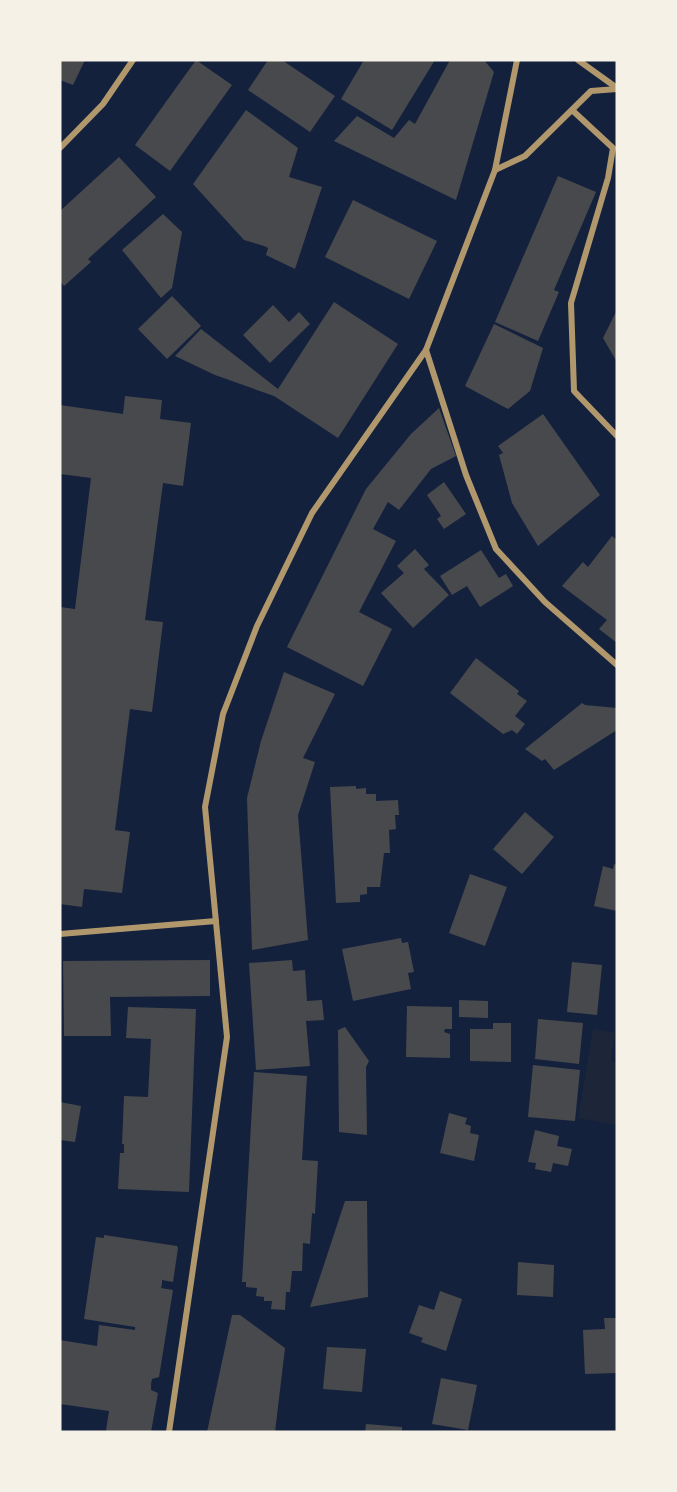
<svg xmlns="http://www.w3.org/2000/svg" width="677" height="1492" font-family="Mulish,sans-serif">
  <rect width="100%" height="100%" fill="#14213d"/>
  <!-- green -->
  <path fill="#1d2539" d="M 593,1029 L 615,1033 L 611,1061 L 617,1063 L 617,1125 L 578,1118 Z"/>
  <!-- building -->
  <g fill="#48494c">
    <path d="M 60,60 L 85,60 L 73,85 L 60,80 Z"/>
    <path d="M 196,60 L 232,85 L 170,171 L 135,145 Z"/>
    <path d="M 268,60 L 282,60 L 335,96 L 310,132 L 248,90 Z"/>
    <path d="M 364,60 L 435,60 L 392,130 L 341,99 Z"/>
    <path d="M 450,60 L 484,60 L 494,72 L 456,200 L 334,141 L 357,116 L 394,138 L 409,120 L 415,124 Z"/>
    <path d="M 246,110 L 298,148 L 289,177 L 322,187 L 295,269 L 266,255 L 268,248 L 264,246 L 244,240 L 193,184 Z"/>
    <path d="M 119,157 L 156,197 L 88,259 L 91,262 L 64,286 L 60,281 L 60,211 Z"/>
    <path d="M 558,176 L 596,192 L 554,290 L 559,292 L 538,341 L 495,322 Z"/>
    <path d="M 353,200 L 437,241 L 409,299 L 325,257 Z"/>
    <path d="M 163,214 L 182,232 L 172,288 L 161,298 L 122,250 Z"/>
    <path d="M 172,296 L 201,326 L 167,359 L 138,329 Z"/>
    <path d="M 334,302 L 398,344 L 338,438 L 274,396 L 215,375 L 175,356 L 201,329 L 278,389 Z"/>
    <path d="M 273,305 L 289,322 L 299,312 L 310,324 L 270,363 L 243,335 Z"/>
    <path d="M 617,310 L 617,362 L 603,338 Z"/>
    <path d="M 494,324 L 543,348 L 530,391 L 508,409 L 465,386 Z"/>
    <path d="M 125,396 L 162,400 L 160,419 L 191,423 L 183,486 L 163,483 L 145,620 L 163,622 L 152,712 L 130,709 L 115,830 L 130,832 L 122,893 L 84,889 L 82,907 L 60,904 L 60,607 L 75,609 L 91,478 L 60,474 L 60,405 L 123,414 Z"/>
    <path d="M 439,408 L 456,456 L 431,469 L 399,510 L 388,502 L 373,529 L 396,541 L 359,612 L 392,629 L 363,686 L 287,647 L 366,489 L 411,434 Z"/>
    <path d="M 543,414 L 600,495 L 538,546 L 512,503 L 499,455 L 503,453 L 498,446 Z"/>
    <path d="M 444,482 L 466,514 L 444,529 L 437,519 L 441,516 L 427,495 Z"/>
    <path d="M 612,536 L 617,540 L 617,643 L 599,629 L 607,620 L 562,586 L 583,562 L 588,567 Z"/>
    <path d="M 415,549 L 429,565 L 424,569 L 449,595 L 413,628 L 381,593 L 404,573 L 397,566 Z"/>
    <path d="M 481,550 L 499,578 L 506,574 L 513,586 L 480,607 L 467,586 L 452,595 L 440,576 Z"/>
    <path d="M 476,658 L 519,691 L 517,694 L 527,701 L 515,716 L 525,724 L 517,734 L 512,730 L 503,734 L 450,693 Z"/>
    <path d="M 284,672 L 335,694 L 303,758 L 315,762 L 298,815 L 308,940 L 252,950 L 247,798 L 261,741 Z"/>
    <path d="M 582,703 L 585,705 L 617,708 L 617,730 L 554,770 L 545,759 L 542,761 L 525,749 Z"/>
    <path d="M 356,786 L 356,789 L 366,788 L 366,794 L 376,794 L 376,801 L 398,800 L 399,815 L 395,815 L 396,829 L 389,830 L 390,853 L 384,853 L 380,887 L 367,887 L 367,894 L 360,895 L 360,902 L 336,903 L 330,787 Z"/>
    <path d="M 525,812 L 554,837 L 522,874 L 493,849 Z"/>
    <path d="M 614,864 L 617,865 L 617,911 L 594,906 L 603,866 L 613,869 Z"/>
    <path d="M 470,874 L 507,887 L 485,946 L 449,933 Z"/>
    <path d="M 401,938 L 402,943 L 408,942 L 414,972 L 408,973 L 411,989 L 353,1001 L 342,949 Z"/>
    <path d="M 210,960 L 210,996 L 110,997 L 111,1036 L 64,1036 L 63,961 Z"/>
    <path d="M 292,960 L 293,971 L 305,970 L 307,1001 L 322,1000 L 324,1020 L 306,1021 L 310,1066 L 256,1070 L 249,963 Z"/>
    <path d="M 572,962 L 602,965 L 597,1015 L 567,1012 Z"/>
    <path d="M 459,1000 L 488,1001 L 488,1018 L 459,1017 Z"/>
    <path d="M 407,1006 L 452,1007 L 452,1029 L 445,1029 L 444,1032 L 450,1034 L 450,1058 L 406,1057 Z"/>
    <path d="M 128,1007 L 196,1009 L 189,1192 L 118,1189 L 120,1153 L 124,1153 L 124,1144 L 122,1144 L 124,1096 L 148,1097 L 151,1039 L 126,1038 Z"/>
    <path d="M 538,1019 L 583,1023 L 579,1064 L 535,1059 Z"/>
    <path d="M 493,1023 L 511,1023 L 511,1062 L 470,1061 L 470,1029 L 493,1029 Z"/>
    <path d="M 345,1027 L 369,1061 L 366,1067 L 367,1135 L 339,1132 L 338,1030 Z"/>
    <path d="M 533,1065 L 580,1070 L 575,1121 L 528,1117 Z"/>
    <path d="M 254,1072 L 307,1076 L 302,1160 L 318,1161 L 315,1214 L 312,1213 L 310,1244 L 303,1243 L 302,1271 L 292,1271 L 290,1292 L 286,1292 L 285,1310 L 271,1309 L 272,1301 L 264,1301 L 264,1297 L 256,1296 L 257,1288 L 246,1287 L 246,1282 L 242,1282 Z"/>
    <path d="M 60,1102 L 81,1106 L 75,1142 L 60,1140 Z"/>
    <path d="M 449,1113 L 467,1118 L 465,1124 L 471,1126 L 470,1133 L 479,1135 L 474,1161 L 440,1153 Z"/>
    <path d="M 535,1130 L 559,1136 L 557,1146 L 572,1149 L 568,1166 L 553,1163 L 551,1172 L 535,1169 L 536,1163 L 528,1162 Z"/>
    <path d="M 345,1201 L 367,1201 L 368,1297 L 310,1307 Z"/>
    <path d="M 104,1235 L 177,1246 L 178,1248 L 173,1282 L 162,1280 L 162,1284 L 161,1288 L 173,1290 L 159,1377 L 152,1379 L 151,1384 L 151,1390 L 158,1393 L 151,1432 L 109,1432 L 106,1430 L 109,1411 L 60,1404 L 60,1340 L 97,1346 L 99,1325 L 135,1330 L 135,1327 L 84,1319 L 96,1237 L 104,1238 Z"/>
    <path d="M 518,1262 L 554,1265 L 553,1297 L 517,1295 Z"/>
    <path d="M 440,1291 L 462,1299 L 446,1351 L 421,1342 L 423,1338 L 409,1333 L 419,1305 L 434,1310 Z"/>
    <path d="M 232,1315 L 240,1315 L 285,1348 L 275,1432 L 207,1432 Z"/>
    <path d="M 604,1318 L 617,1318 L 617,1373 L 585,1374 L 583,1330 L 605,1329 Z"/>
    <path d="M 327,1347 L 366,1349 L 362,1392 L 323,1389 Z"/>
    <path d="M 441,1378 L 477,1385 L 468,1430 L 432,1424 Z"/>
    <path d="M 366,1424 L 402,1427 L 402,1432 L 365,1432 Z"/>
  </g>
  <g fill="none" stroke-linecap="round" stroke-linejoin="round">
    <!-- minor -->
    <g stroke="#b1986c" stroke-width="6">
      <path d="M 578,60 L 617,88"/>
      <path d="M 572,110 L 613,148 L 608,178 L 571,303 L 574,391 L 617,436"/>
      <path d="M 60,148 L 103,104 L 133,60"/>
      <path d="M 495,170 L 525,156 L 591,91 L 617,89"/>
      <path d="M 426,350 L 466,475 L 496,549 L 545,602 L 617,665"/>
      <path d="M 60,934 L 216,921"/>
      <path d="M 169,1432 L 227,1037 L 205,807 L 223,714 L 257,626 L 312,513 L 426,350 L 495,170 L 517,60"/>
    </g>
  </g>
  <!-- border -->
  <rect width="677" height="1492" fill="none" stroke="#f6f1e7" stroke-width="123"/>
</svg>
